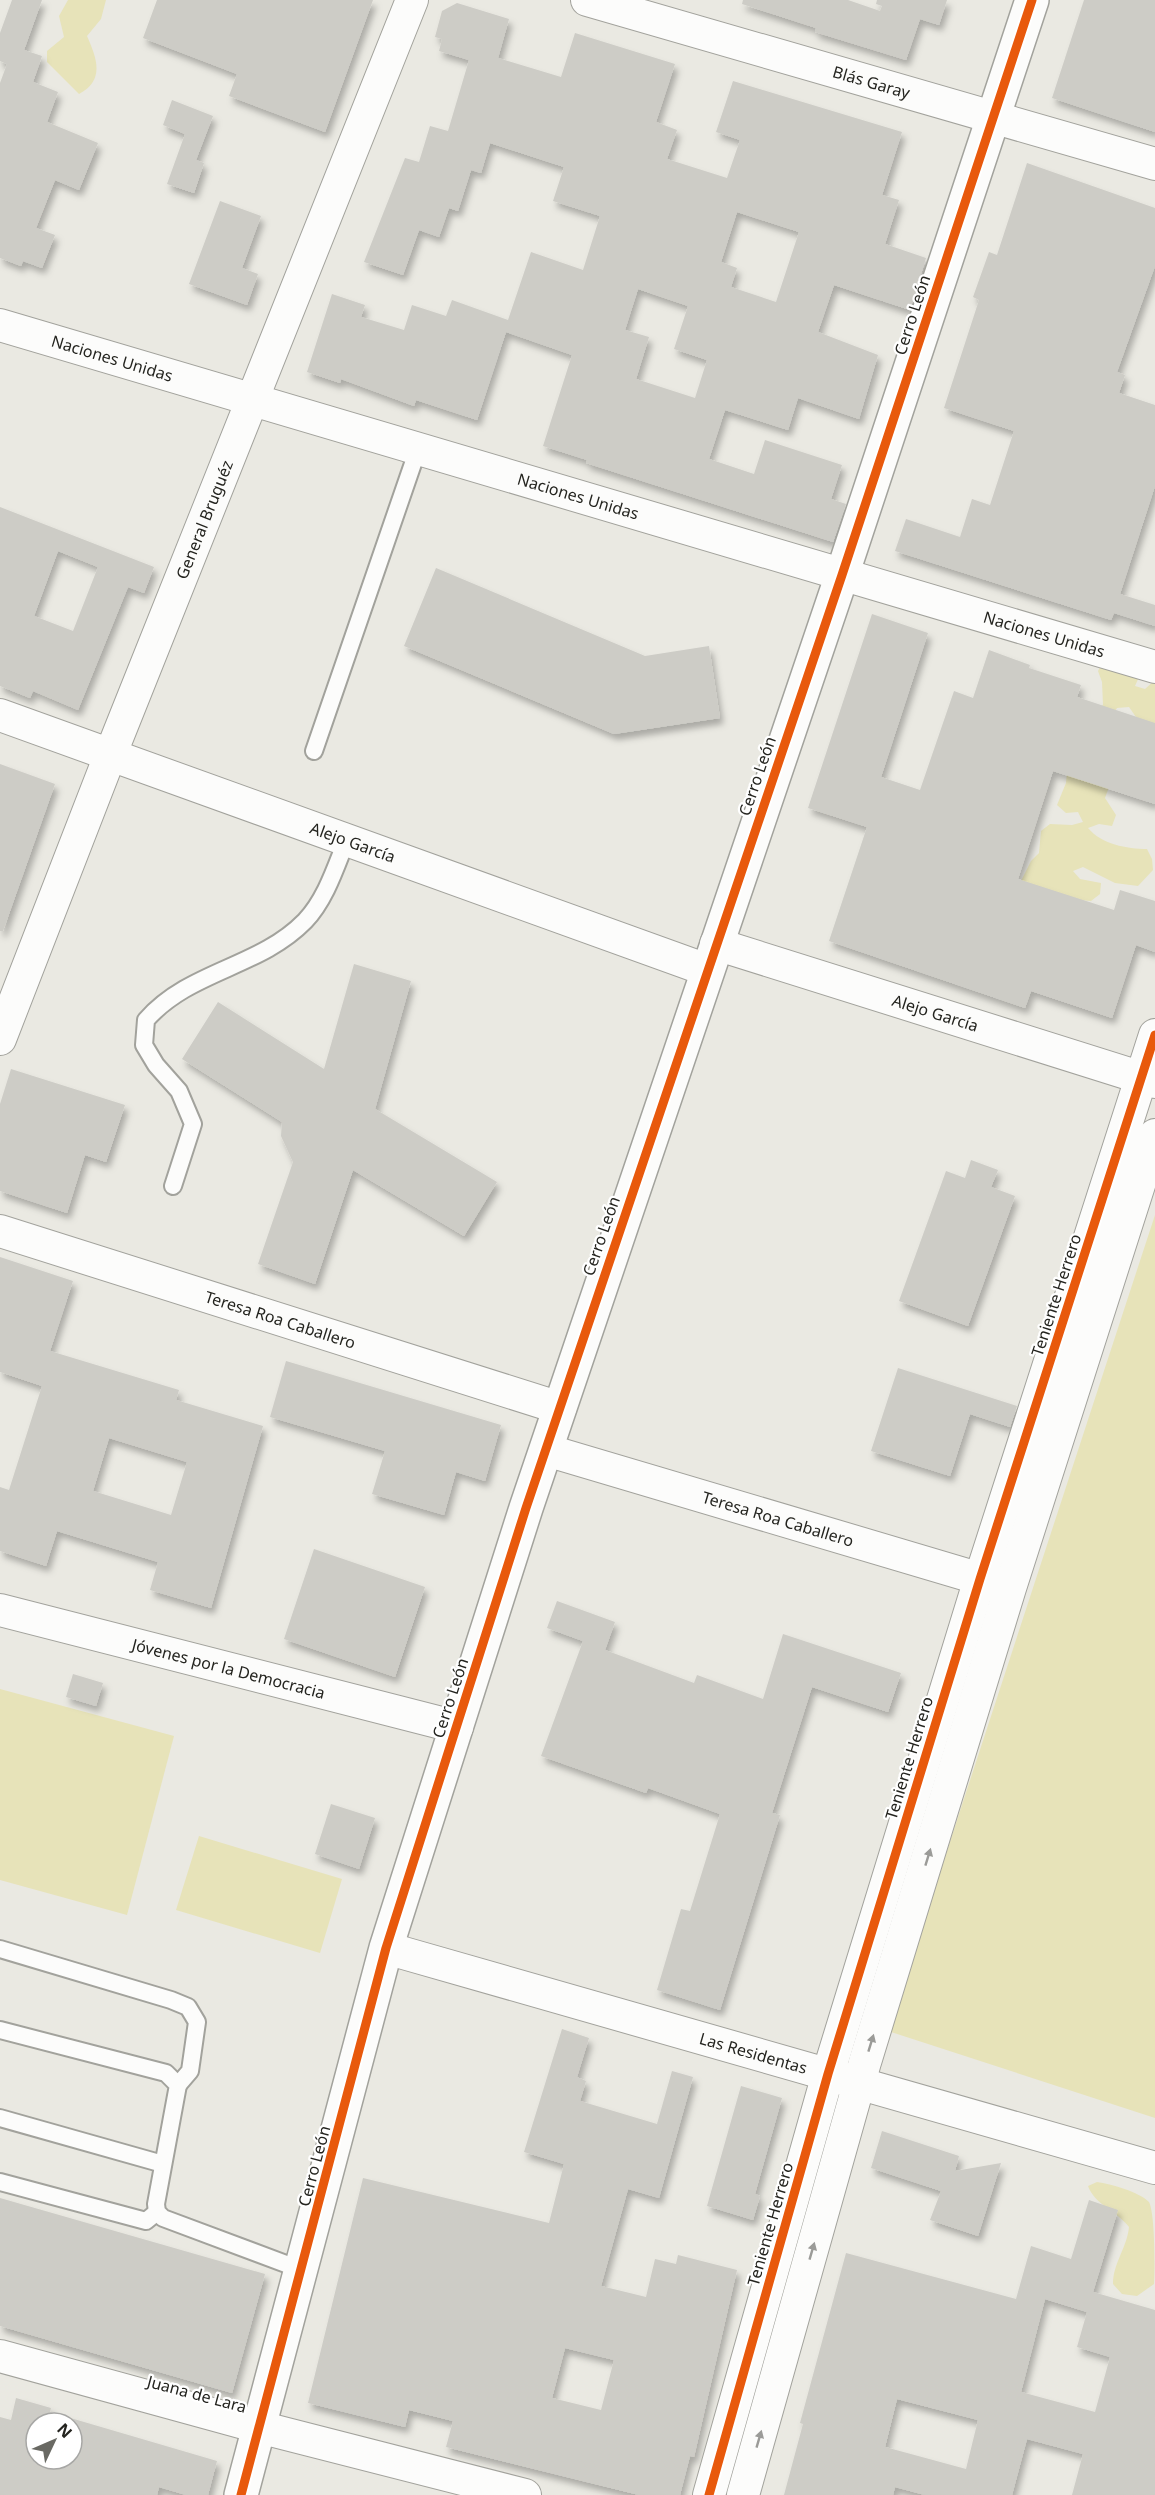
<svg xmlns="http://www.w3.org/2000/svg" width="1155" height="2495" font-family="'Noto Sans',sans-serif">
  <defs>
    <filter id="shadow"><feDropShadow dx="3.5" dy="6" stdDeviation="3" flood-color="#0004"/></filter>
  </defs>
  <rect width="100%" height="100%" fill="#eae9e2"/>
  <!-- green -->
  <g fill="#e7e3b9">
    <path d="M 68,0 L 106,0 L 101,19 L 87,36 C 97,59 105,80 79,94 L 47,62 L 47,51 L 64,37 L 59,16 Z"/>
    <path d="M 1104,660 L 1139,677 L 1135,686 L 1145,689 L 1155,680 L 1155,725 L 1136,717 L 1129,707 L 1117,708 L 1111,717 L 1109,787 L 1105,798 L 1116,815 L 1112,826 L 1099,824 L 1088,828 C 1101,844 1127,849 1147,849 L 1152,859 L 1153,870 L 1138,886 L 1115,883 L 1083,867 L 1073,871 L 1080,879 L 1101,883 L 1100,894 L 1091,901 L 1079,900 L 1021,881 L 1031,861 L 1039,853 L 1041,831 L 1050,824 L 1072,825 L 1083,822 L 1078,812 L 1066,813 L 1057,805 L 1066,783 L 1067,772 L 1093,711 L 1103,705 L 1102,682 L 1098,671 Z"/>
    <path d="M 1155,1215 L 1155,2118 L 888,2031 Z"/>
    <path d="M 0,1689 L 174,1736 L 127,1915 L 0,1880 Z"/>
    <path d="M 199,1836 L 342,1879 L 320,1953 L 176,1910 Z"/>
    <path d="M 1097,2182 C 1111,2184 1139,2192 1149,2202 C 1155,2213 1155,2269 1154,2284 L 1137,2296 L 1122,2294 L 1113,2284 C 1113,2263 1127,2248 1129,2227 C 1117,2211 1095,2205 1088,2186 Z"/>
  </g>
  <!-- building -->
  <g fill="#cdccc6" fill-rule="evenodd" filter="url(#shadow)">
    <path d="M 12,0 L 42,0 L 24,50 L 42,56 L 33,82 L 58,92 L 47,122 L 98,143 L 79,190 L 55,180 L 36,228 L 55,235 L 42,268 L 23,261 L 21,266 L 0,258 L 0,83 L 7,64 L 0,61 L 0,33 Z"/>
    <path d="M 157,0 L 373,0 L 325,132 L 229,96 L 237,74 L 143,38 Z"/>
    <path d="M 743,0 L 848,0 L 880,11 L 882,6 L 876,4 L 877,0 L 947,0 L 939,25 L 920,19 L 906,60 L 815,32 L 816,28 L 742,4 Z"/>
    <path d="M 1084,0 L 1155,0 L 1155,132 L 1052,98 Z"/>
    <path d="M 457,3 L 509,19 L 498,58 L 561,77 L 575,33 L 675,64 L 656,122 L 677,130 L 667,159 L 727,178 L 740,140 L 716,132 L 733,81 L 902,132 L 882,195 L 899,200 L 885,244 L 926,258 L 910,310 L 834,285 L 818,332 L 878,355 L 859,419 L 798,398 L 788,430 L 725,410 L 709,459 L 754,474 L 765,440 L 842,465 L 831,499 L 846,504 L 833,542 L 586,463 L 587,460 L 543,446 L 572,355 L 506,332 L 477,420 L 416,400 L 414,406 L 341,379 L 340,383 L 307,372 L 332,294 L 365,305 L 361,317 L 404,330 L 412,305 L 446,316 L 452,300 L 508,320 L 531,252 L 583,270 L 600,216 L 553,201 L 564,167 L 490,143 L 481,173 L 471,170 L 458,211 L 449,208 L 439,237 L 419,230 L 403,275 L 364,262 L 405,158 L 419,162 L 430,126 L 448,131 L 469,60 L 439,51 L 442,39 L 435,37 L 442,11 ZM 737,212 L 799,232 L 776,302 L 731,287 L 737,268 L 721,262 ZM 638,289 L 688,306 L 674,349 L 707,360 L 695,398 L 636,379 L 649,337 L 625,330 Z"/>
    <path d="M 172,100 L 213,116 L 196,160 L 204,163 L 194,193 L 167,184 L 185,134 L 163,125 Z"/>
    <path d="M 1027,163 L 1155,208 L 1155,266 L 1117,372 L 1125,375 L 1119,393 L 1155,405 L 1155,486 L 1120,594 L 1155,605 L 1155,626 L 1114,613 L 1111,620 L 895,551 L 906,519 L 960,537 L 972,499 L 990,505 L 1014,431 L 944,408 L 979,300 L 973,297 L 989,252 L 997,255 Z"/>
    <path d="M 220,201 L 261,216 L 242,268 L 258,274 L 247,305 L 189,284 Z"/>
    <path d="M 0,507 L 154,567 L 144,593 L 128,587 L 78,710 L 33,691 L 30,698 L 0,686 ZM 58,551 L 98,567 L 73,631 L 34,616 Z"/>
    <path d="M 436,568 L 645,656 L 709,646 L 720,718 L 614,734 L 404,646 Z"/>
    <path d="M 872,614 L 928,633 L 881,777 L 920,790 L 954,691 L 973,698 L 989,650 L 1030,665 L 1029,668 L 1081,685 L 1077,697 L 1155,723 L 1155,804 L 1053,771 L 1018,879 L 1114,910 L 1120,890 L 1155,901 L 1155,952 L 1136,945 L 1112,1018 L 1031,991 L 1025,1008 L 829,941 L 867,827 L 808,808 Z"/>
    <path d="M 0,764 L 55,784 L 3,931 L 0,931 Z"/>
    <path d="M 354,964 L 411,981 L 375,1109 L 497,1182 L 464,1236 L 353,1170 L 315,1284 L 258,1264 L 293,1162 L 281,1136 L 282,1122 L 182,1059 L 218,1002 L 324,1069 Z"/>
    <path d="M 11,1069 L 125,1105 L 106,1162 L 85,1155 L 67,1213 L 0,1191 L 0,1104 Z"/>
    <path d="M 971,1160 L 998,1170 L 991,1187 L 1015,1196 L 968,1326 L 899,1301 L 946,1171 L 965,1178 Z"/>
    <path d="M 0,1257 L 73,1281 L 50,1351 L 179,1390 L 176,1400 L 263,1426 L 211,1608 L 150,1590 L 158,1562 L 57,1531 L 46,1566 L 0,1551 L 0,1487 L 9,1490 L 42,1386 L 0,1372 ZM 109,1438 L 187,1462 L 171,1515 L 93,1491 Z"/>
    <path d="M 286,1361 L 501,1425 L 485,1481 L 456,1472 L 444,1515 L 372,1494 L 385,1451 L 270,1417 Z"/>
    <path d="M 898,1368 L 1017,1406 L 1010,1427 L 970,1414 L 950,1476 L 871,1451 Z"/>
    <path d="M 314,1549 L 425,1587 L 395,1677 L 284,1639 Z"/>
    <path d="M 557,1601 L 615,1622 L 605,1650 L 694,1683 L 697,1675 L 763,1699 L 783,1634 L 901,1673 L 888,1712 L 812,1687 L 772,1813 L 780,1815 L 720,2010 L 657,1990 L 681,1909 L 690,1911 L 720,1814 L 648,1788 L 646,1793 L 541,1756 L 583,1641 L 547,1628 Z"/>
    <path d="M 73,1674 L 103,1683 L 96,1706 L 66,1697 Z"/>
    <path d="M 331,1804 L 375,1818 L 359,1869 L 315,1854 Z"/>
    <path d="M 562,2029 L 589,2038 L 577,2077 L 586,2081 L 580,2101 L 657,2124 L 672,2071 L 693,2077 L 659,2198 L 628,2189 L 601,2286 L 646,2297 L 655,2259 L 676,2264 L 678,2255 L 737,2270 L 694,2457 L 690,2456 L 680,2495 L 639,2495 L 446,2447 L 453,2421 L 409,2410 L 405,2427 L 308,2403 L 363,2178 L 549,2223 L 564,2164 L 524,2152 ZM 565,2348 L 614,2360 L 601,2410 L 552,2398 Z"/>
    <path d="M 741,2086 L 782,2098 L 755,2194 L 760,2196 L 753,2220 L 707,2206 Z"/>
    <path d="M 882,2131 L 959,2156 L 955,2171 L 1001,2163 L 978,2236 L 930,2220 L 941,2191 L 871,2168 Z"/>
    <path d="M 0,2198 L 265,2274 L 232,2393 L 0,2326 Z"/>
    <path d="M 1089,2200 L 1118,2210 L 1093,2292 L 1155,2310 L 1155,2495 L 1072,2495 L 1083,2454 L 1027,2439 L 1012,2495 L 925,2495 L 895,2487 L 893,2495 L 784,2495 L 803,2424 L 800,2423 L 846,2253 L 1016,2299 L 1031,2246 L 1071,2259 ZM 1045,2299 L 1087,2312 L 1077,2347 L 1110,2357 L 1095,2412 L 1021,2392 ZM 897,2399 L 978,2420 L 966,2469 L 885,2447 Z"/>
    <path d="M 16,2398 L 51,2408 L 50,2412 L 217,2461 L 208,2495 L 186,2495 L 159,2487 L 157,2495 L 0,2495 L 0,2417 L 11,2420 ZM 36,2423 L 72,2423 L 72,2459 L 36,2459 Z"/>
  </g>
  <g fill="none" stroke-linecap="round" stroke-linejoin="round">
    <!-- lane casing -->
    <g stroke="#a2a29c" stroke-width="20">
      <g id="lane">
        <path d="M 314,751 L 418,449"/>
        <path d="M 173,1186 L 193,1124 L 179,1091 L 156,1065 L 144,1045 L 146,1020 C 190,970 259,968 305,921 C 326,899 336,866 347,839"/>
        <path d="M 0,1949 L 171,2000 L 188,2007 L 197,2022 L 190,2071 L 178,2085"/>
        <path d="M 0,2030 L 166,2073 L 178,2085 L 156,2204 L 157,2212 L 163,2218 L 302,2270"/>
        <path d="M 0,2118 L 163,2164"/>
        <path d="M 0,2182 L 146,2221 L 157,2212"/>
      </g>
    </g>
    <!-- street casing -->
    <g stroke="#a2a29c" stroke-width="34">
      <g id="street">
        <path id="s1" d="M 587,0 L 1155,164"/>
        <path id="s2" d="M 0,325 L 1155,667"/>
        <path id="s3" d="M 0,715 L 707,970"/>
        <path id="s4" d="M 716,944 L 1155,1082"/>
        <path id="s5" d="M 0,1039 L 111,753 L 412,0"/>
        <path id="s6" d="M 0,1231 L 560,1408"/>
        <path id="s7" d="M 546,1450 L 1001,1585"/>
        <path id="s8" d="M 0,1610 L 457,1727"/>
        <path id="s9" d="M 386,1948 L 1155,2168"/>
        <path d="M 0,2356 L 259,2427 L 525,2495"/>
        <path d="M 709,2495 L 828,2074 L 980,1579 L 1155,1035"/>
        <path d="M 743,2495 L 865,2062 L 1010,1588 L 1155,1135"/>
      </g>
    </g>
    <!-- secondary casing -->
    <g stroke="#a2a29c" stroke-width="36">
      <path id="secondary" d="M 241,2495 L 386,1948 L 526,1508 L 842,575 L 1032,0"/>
    </g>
    <!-- lane -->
    <use href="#lane" stroke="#fcfcfb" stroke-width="16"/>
    <!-- street -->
    <use href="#street" stroke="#fcfcfb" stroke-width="32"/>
    <!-- secondary -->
    <use href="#secondary" stroke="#fcfcfb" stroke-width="33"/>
    <!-- cycleway casing -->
    <g stroke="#fff" stroke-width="13">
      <g id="cycleway">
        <path d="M 241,2495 L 386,1948 L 526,1508 L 842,575 L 1032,0"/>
        <path d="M 709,2495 L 828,2074 L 980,1579 L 1155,1035"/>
      </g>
    </g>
    <!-- cycleway -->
    <use href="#cycleway" stroke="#e8590c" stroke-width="9"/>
  </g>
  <!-- one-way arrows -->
  <defs><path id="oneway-solid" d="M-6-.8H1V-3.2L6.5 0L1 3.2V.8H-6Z" transform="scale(1.5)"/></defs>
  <g fill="#9b9b98">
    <use href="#oneway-solid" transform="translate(928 1857) rotate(-73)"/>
    <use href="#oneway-solid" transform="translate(871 2043) rotate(-73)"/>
    <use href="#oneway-solid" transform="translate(812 2251) rotate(-74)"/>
    <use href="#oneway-solid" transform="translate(759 2439) rotate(-74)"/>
  </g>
  <g text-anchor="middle" stroke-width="4.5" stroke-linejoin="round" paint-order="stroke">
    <!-- street labels -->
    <g font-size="16" fill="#24241f" stroke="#fff">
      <text dy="6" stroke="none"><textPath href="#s1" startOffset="296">Blás Garay</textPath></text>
      <text transform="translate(912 315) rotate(-72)" y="6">Cerro León</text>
      <text dy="6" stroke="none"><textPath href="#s2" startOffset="117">Naciones Unidas</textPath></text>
      <text dy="6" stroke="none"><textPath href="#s2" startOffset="603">Naciones Unidas</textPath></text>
      <text dy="6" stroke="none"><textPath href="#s5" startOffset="558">General Bruguéz</textPath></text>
      <text dy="6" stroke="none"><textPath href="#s2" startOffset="1089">Naciones Unidas</textPath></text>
      <text transform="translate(757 776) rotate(-71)" y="6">Cerro León</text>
      <text dy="6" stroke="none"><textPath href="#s3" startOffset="375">Alejo García</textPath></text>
      <text dy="6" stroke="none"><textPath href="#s4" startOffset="230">Alejo García</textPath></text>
      <text transform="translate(601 1236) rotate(-71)" y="6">Cerro León</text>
      <text transform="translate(1056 1295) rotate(-72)" y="6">Teniente Herrero</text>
      <text dy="6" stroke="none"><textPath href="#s6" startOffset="294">Teresa Roa Caballero</textPath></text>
      <text dy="6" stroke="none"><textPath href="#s7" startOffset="242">Teresa Roa Caballero</textPath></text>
      <text dy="6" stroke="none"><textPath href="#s8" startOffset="236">Jóvenes por la Democracia</textPath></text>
      <text transform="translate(450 1698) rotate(-72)" y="6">Cerro León</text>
      <text transform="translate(909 1758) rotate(-73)" y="6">Teniente Herrero</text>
      <text dy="6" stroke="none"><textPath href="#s9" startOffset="382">Las Residentas</textPath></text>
      <text transform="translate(314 2166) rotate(-75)" y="6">Cerro León</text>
      <text transform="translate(770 2224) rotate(-74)" y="6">Teniente Herrero</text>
      <text transform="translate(197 2394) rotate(15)" y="6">Juana de Lara</text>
    </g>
  </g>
  <!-- north arrow -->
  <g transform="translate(54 2441) rotate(46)"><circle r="28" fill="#ffffff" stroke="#a7a7a5" stroke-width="1.5"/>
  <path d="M0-4.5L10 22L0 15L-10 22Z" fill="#696963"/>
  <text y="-9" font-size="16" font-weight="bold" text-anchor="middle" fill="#24241f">N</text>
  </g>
</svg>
